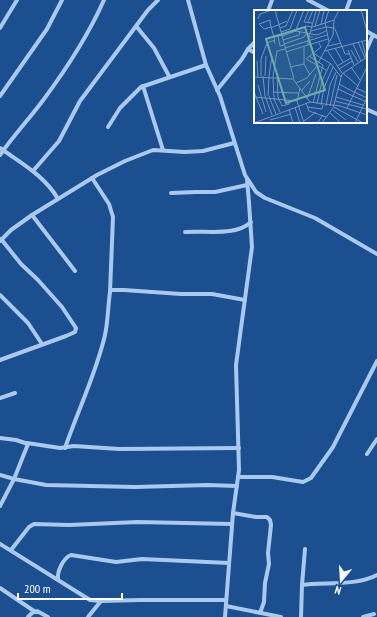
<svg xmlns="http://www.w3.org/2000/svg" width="377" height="617" font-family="'PT Sans Narrow',sans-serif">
  <rect width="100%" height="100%" fill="#1b4f8f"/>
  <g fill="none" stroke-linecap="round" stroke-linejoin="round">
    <!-- minor -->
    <g stroke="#a9c9ee" stroke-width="4">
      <path d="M 188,0 L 206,65 L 220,96 L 245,175 L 256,192 L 265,198 L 315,218 L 377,254"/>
      <path d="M 308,0 L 329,11"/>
      <path d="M 268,11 L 272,0"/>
      <path d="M 346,11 L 350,0"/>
      <path d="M 136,26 L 154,48 L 169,76"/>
      <path d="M 0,28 L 17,0"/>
      <path d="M 366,31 L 377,37"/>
      <path d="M 248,49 L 255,53"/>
      <path d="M 366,51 L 373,35"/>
      <path d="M 143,86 L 163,150"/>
      <path d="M 217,90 L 242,59 L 248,49 L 255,42"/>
      <path d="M 0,96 L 47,29 L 62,0"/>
      <path d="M 366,109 L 377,114"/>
      <path d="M 108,127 L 120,108 L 141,87 L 206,65"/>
      <path d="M 0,148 C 21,163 45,176 58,199"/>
      <path d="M 0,155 C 14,135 30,118 44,99 C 67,68 88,36 104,0"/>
      <path d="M 33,171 L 59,141 L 80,101 L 148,10 L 158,0"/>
      <path d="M 92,178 L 109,204 L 113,217 L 110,292"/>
      <path d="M 171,193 L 196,192 L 215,192 L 247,185"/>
      <path d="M 32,215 L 75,271"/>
      <path d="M 185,232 C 205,230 235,237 251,222"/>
      <path d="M 0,241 L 11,230 L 32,215 L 97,175 L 125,161 L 153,150 L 185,152 L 203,151 L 234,143"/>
      <path d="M 0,295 L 28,323 L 42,344"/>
      <path d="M 0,360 L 66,336 L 75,332 L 76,328 L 62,307 L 38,280 L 21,264 L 1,239"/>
      <path d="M 0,398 L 15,393"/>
      <path d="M 0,438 L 16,440 L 28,444 L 14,479 L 0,506"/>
      <path d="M 27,443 L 60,448 L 74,446 L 119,449 L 239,448"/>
      <path d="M 65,448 C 78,410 96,374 105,335 C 108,321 108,306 110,292 L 111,290 L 124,290 L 181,294 L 212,294 L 245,300"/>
      <path d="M 367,454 L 377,439"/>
      <path d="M 0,475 L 14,479 L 46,485 L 135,487 L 208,485 L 237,486"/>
      <path d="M 238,477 L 272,477 L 303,482 L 311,478 L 333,447 L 377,361"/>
      <path d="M 233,513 L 256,517 L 267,517 L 270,520 L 271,525 L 268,553 L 269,564 L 265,583 L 264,602 L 260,613"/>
      <path d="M 0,544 L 90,600 L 101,601 L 140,600 L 226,600"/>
      <path d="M 11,550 L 29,527 L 34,524 L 69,525 L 138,522 L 232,524"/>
      <path d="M 58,579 C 57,572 63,558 71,555 L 116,562 L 142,559 L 229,563"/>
      <path d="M 302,585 C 325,582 357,586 377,575"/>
      <path d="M 0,588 L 34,611"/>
      <path d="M 226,606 L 281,617"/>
      <path d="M 28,617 L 32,613 L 37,611 L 48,617"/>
      <path d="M 88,617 L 101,601"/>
      <path d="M 225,617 L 233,513 L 239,470 L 236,365 L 252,247 L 249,203 L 247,179"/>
      <path d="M 301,617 L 302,585 L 305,549"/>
      <path d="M 363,617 L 374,614"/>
    </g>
  </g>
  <!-- overview -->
  <g transform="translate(254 10)">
    <rect width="113" height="113" fill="#1b4f8f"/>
    <path fill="none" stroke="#7695bc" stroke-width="1" d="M 21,0 L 40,69M 55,0 L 50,12 L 58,13M 75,0 L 71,12 L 75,32M 107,0 L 113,21M 4,9 L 6,4 L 18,0M 54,12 L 59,0M 67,15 L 70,0M 51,16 L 59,17 L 80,10M 61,16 L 66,0M 26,18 L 32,16 L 39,0M 81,19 L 91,44 L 96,44M 57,21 L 72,17 L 81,18M 27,22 L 36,19 L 43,0M 41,22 L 50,0M 24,26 L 26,36 L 30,35M 28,26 L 42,21 L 63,25 L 72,21M 20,27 L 17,17 L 16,12 L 16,10 L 5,14 L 10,19 L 17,17 L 19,17 L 24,15 L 33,11M 59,27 L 55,27 L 62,1M 29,30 L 45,25 L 46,22M 54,30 L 54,35 L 74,29M 108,31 L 112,47M 104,32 L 111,48M 65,33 L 67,37 L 52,49 L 72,60M 21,34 L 20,27 L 28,25M 30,34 L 50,27 L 52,24M 99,34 L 107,51M 74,36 L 87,33M 31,38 L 73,25M 81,38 L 89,52M 73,40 L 88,63M 94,40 L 100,55M 97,40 L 104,52M 71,41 L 113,30M 32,42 L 54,35M 59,43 L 77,54 L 87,67M 55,46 L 69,55 L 59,93M 3,51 L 4,67M 50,54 L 56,65M 83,56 L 97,48M 36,57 L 50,54 L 50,36M 97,57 L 106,70M 85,59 L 98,51M 89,63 L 104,76M 7,66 L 7,49 L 13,33 L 21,30M 9,66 L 11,86M 11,66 L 12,46M 15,66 L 18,46M 19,66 L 20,89 L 26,102M 19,66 L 23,41 L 31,39M 23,66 L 24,87 L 28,96 L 35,94 L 35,90M 0,67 L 39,69 L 56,92 L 0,113M 42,73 L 53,68 L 62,57 L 79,25 L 80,10 L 85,0M 85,74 L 100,82M 4,75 L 12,102M 102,78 L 113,83M 84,79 L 99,86M 48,80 L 56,71M 0,82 L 9,104M 19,82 L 44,83M 100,82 L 113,88M 11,86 L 18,105M 14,86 L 15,66M 15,86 L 22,104M 99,86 L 113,92M 0,87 L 43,91 L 50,113M 82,87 L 109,95M 53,89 L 62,64M 43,91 L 46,78M 81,91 L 113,99M 56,92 L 86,96 L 113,105M 52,93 L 55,101 L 72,107M 63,94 L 68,71 L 76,54M 67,95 L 70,78 L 79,57M 72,96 L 76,75 L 82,62M 76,96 L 83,65M 41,97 L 46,113M 53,97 L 68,99 L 69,95M 80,97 L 109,113M 93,98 L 112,59M 35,99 L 39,113M 79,100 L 92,110M 76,103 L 87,113M 16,110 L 37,104M 50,111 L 62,102M 59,113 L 64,112 L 69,105M 68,113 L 79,98 L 88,64 L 113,47M 101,113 L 113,88"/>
    <path fill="#6fada8" fill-opacity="0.15" stroke="#6fada8" stroke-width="2" d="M 51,17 L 71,80 L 32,93 L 12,29 Z"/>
    <rect width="113" height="113" fill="none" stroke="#fff" stroke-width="2"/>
  </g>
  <!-- north arrow -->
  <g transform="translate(341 581) rotate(198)" stroke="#1b4f8f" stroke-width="3" paint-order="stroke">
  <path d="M0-3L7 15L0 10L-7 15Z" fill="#ffffff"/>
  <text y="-6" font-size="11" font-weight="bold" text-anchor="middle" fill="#ffffff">N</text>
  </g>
  <!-- scale -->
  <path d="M18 593v6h104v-6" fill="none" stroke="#ffffff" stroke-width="2"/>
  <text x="24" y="593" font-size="12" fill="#ffffff" stroke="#1b4f8f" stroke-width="3" paint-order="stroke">200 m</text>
</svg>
